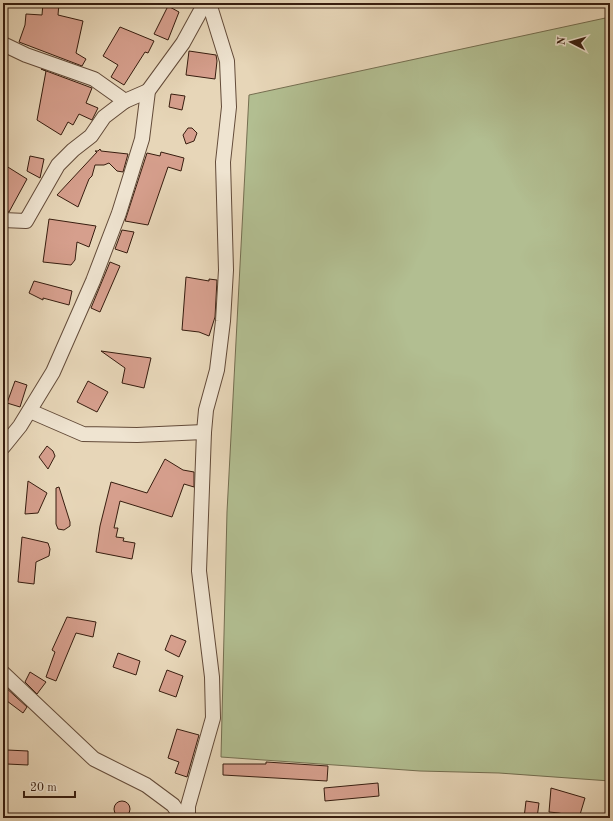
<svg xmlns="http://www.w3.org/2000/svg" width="613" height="821" font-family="'Old Standard TT',serif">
  <rect width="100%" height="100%" fill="#e7d6b8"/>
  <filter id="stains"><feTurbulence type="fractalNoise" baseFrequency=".005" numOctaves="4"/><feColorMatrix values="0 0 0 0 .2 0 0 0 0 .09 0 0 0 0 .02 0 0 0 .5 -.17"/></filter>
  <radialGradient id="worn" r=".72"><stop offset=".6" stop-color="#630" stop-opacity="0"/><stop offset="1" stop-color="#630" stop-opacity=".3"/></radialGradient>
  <!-- green -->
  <path fill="#b2be91" stroke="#746e50" d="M 610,17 L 610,781 L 499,773 L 420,771 L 221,757 L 227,512 L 249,95 Z"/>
  <!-- building -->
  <g fill="#d69f8d" stroke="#371d0f">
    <path d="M 43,3 L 59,3 L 58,15 L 83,21 L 76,53 L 86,59 L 82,66 L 19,42 L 25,25 L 26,14 L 42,15 Z"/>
    <path d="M 168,6 L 179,12 L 168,40 L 154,34 Z"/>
    <path d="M 120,27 L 154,41 L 148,53 L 145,52 L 124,85 L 111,77 L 118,65 L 103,56 Z"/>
    <path d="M 189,51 L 216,55 L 217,61 L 215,79 L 186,75 Z"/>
    <path d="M 41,69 L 92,88 L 86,103 L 98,108 L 92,120 L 79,114 L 73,125 L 68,122 L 61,135 L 37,120 L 46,71 Z"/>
    <path d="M 171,94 L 185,96 L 182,110 L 169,107 Z"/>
    <path d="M 188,128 L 192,128 L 197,133 L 194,141 L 186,144 L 183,135 Z"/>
    <path d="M 100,149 L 101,151 L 128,154 L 123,172 L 117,171 L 109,163 L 104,165 L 95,165 L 92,176 L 89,179 L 78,207 L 57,195 L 97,152 L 95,151 L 98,151 Z"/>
    <path d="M 161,152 L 184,158 L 181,171 L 168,167 L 148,225 L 125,221 L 147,153 L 160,156 Z"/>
    <path d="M 30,156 L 44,159 L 40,178 L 27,171 Z"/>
    <path d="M 3,164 L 27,179 L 9,212 L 3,212 Z"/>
    <path d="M 49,219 L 96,226 L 89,247 L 77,242 L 75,260 L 71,265 L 43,262 Z"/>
    <path d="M 122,230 L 134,232 L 127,253 L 115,249 Z"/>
    <path d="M 110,262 L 120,266 L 100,312 L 91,308 Z"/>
    <path d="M 186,277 L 209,281 L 209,279 L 217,280 L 215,317 L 209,336 L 199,332 L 182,330 Z"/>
    <path d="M 34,281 L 72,291 L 69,305 L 43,298 L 43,300 L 29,293 Z"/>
    <path d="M 101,351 L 151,358 L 144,388 L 122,383 L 125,368 Z"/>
    <path d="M 15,381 L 27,385 L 20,407 L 7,403 Z"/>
    <path d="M 88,381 L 108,392 L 97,412 L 77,402 Z"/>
    <path d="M 47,446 L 53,451 L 55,456 L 48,469 L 39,457 Z"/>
    <path d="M 165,459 L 183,470 L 194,472 L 194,487 L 184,484 L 172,517 L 120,501 L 114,528 L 118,528 L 116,537 L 124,538 L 123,541 L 135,543 L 132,559 L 96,552 L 100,526 L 111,482 L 147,493 Z"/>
    <path d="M 28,481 L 47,493 L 38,513 L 25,514 Z"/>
    <path d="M 59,487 L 70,522 L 70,526 L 64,530 L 58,529 L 56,524 L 56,488 Z"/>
    <path d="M 22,537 L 48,543 L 50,549 L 49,556 L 36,562 L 34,584 L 18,582 Z"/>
    <path d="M 67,617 L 96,622 L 93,637 L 76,633 L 56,681 L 46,677 L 55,652 L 52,650 Z"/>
    <path d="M 171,635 L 186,641 L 179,657 L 165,650 Z"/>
    <path d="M 118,653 L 140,661 L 136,675 L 113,667 Z"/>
    <path d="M 167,670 L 183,676 L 176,697 L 159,691 Z"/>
    <path d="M 30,672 L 46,682 L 37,694 L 25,682 Z"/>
    <path d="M 3,685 L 27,707 L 23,713 L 3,698 Z"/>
    <path d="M 177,729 L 199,735 L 187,777 L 175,773 L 179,762 L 168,758 Z"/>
    <path d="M 7,750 L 28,751 L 28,765 L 7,764 Z"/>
    <path d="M 266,762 L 328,766 L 327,781 L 223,775 L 223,764 L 266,764 Z"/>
    <path d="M 378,783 L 379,796 L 325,801 L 324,788 Z"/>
    <path d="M 551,788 L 585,798 L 579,818 L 559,813 L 549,812 Z"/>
    <circle cx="122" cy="809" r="8"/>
    <path d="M 526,801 L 539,803 L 537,818 L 524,818 Z"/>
  </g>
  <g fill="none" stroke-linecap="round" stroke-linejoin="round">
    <!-- minor casing -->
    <g stroke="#634b39" stroke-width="16">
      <g id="minor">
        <path d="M 3,44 L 26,55 L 94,79 L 125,101"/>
        <path d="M 3,220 L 26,221 L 58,165 L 73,150 L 91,136 L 104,117 L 125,101 L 148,91"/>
        <path d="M 30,411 L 83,434 L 137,435 L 204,432"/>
        <path d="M 3,447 L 20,426 L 53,372 L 93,281 L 119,213 L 142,139 L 148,91 L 183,43 L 205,3"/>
        <path d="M 3,673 L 94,759 L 146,785 L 173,805 L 182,818"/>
        <path d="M 188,818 L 188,806 L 213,718 L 212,677 L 199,571 L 204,432 L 206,410 L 217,370 L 223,321 L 226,270 L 223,162 L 229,107 L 227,61 L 209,3"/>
      </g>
    </g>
    <!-- minor -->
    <use href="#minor" stroke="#efe4d1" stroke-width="14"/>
  </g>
  <!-- margin -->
  <rect width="613" height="821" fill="none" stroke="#e7d6b8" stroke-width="16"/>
  <rect x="4" y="4" width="605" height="813" fill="none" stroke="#371d0f" stroke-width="2"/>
  <rect x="8" y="8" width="597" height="805" fill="none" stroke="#371d0f"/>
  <!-- north arrow -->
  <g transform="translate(571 42) rotate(276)" stroke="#efe4d1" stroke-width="3" paint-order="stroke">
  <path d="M0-3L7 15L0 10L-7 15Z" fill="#371d0f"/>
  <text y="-6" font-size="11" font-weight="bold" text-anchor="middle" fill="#371d0f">N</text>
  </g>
  <!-- scale -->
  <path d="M24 791v6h51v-6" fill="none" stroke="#371d0f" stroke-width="2"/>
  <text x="30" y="791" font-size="12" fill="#371d0f" stroke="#efe4d1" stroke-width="3" paint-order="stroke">20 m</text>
  <rect width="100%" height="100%" filter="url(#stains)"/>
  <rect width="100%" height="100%" fill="url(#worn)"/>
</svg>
